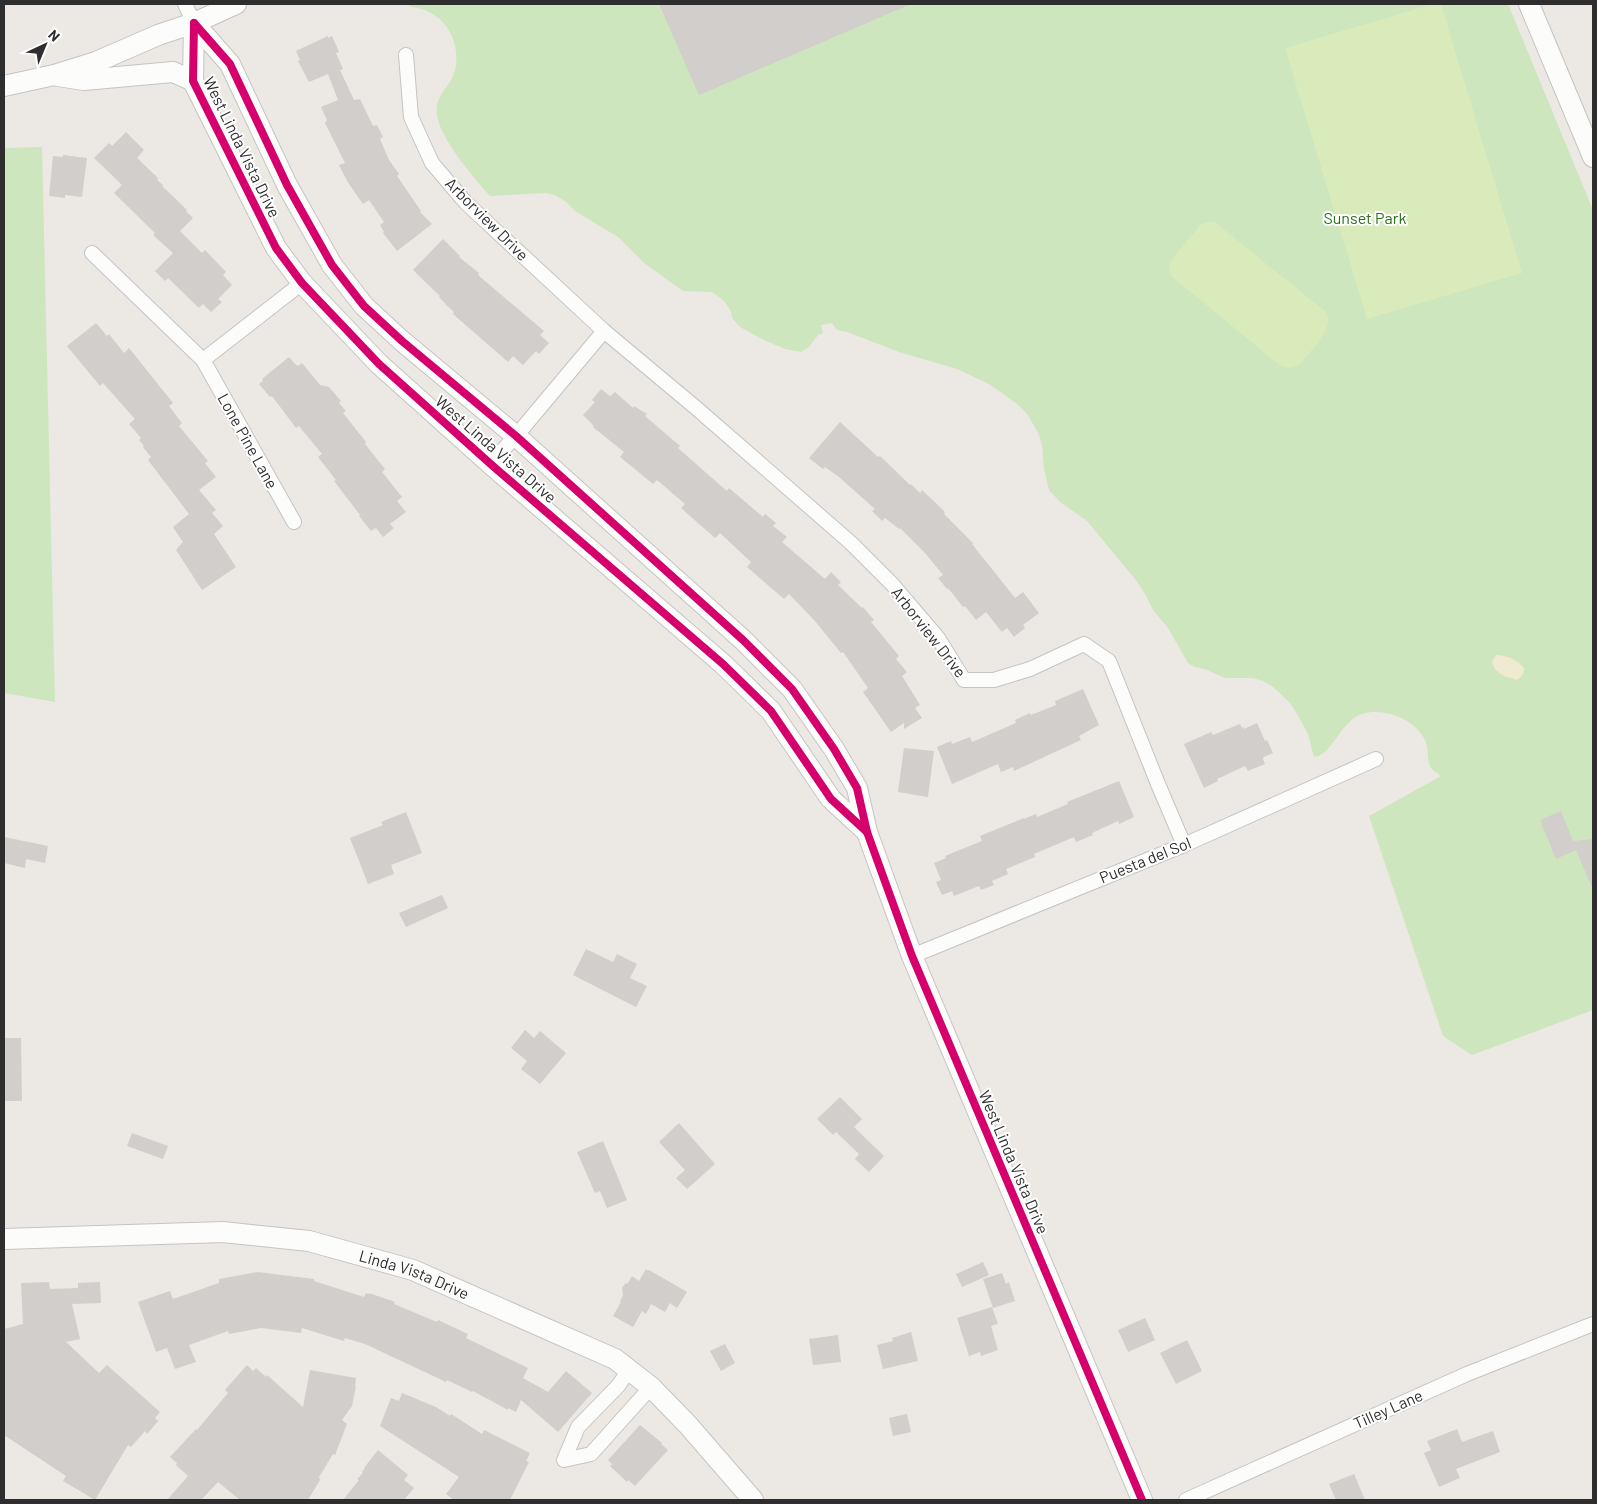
<svg xmlns="http://www.w3.org/2000/svg" width="1597" height="1504" font-family="Barlow,sans-serif">
  <rect width="100%" height="100%" fill="#ece8e4"/>
  <!-- green -->
  <g fill="#cee6be">
    <path d="M 410,4 L 1508,4 L 1593,210 L 1593,1010 L 1472,1055 L 1443,1036 L 1369,816 L 1441,776 C 1438,773 1432,771 1430,766 C 1427,761 1429,748 1425,740 C 1415,719 1384,707 1362,714 C 1340,721 1333,755 1314,757 L 1308,734 L 1296,712 L 1290,703 L 1272,686 L 1263,681 L 1252,678 L 1225,678 L 1205,669 L 1195,667 L 1188,663 L 1168,628 L 1153,610 L 1145,594 L 1135,579 L 1087,521 L 1060,502 L 1049,490 L 1044,469 L 1042,445 L 1038,433 L 1028,415 L 1016,403 L 989,384 L 957,369 L 899,352 L 847,332 L 837,330 L 832,323 L 821,325 L 823,333 L 818,335 L 809,347 L 801,352 L 785,349 L 762,339 L 740,327 L 732,318 L 731,311 L 724,301 L 712,292 L 683,291 L 644,263 L 618,237 L 575,211 L 566,202 L 557,196 L 546,193 L 490,196 C 474,178 439,138 437,114 C 435,96 447,90 453,76 C 462,54 453,25 431,13 C 425,9 416,8 409,6 Z"/>
    <path d="M 42,147 L 55,702 L 4,693 L 4,148 Z"/>
  </g>
  <!-- sand -->
  <path fill="#f0ead3" d="M 1496,655 C 1507,655 1517,660 1524,668 C 1524,674 1522,676 1517,680 C 1506,677 1495,674 1492,662 Z"/>
  <!-- pitch -->
  <g fill="#d9eabb">
    <path d="M 1433,4 L 1441,4 L 1522,273 L 1367,319 L 1285,48 Z"/>
    <path d="M 1211,221 L 1216,223 L 1326,312 C 1336,327 1310,351 1301,363 C 1295,368 1288,369 1281,366 L 1171,276 L 1169,268 L 1171,261 L 1200,225 Z"/>
  </g>
  <!-- building -->
  <g fill="#d1cecb">
    <path d="M 659,4 L 911,4 L 699,95 Z"/>
    <path d="M 328,36 L 328,38 L 332,36 L 339,52 L 336,53 L 343,69 L 340,70 L 354,100 L 360,99 L 373,126 L 377,125 L 383,137 L 380,139 L 389,160 L 399,174 L 397,176 L 421,211 L 420,212 L 432,224 L 397,251 L 383,233 L 384,232 L 380,225 L 384,222 L 369,200 L 363,204 L 347,181 L 339,165 L 345,163 L 325,123 L 327,120 L 321,107 L 338,100 L 328,74 L 309,82 L 298,61 L 300,60 L 296,51 Z"/>
    <path d="M 126,132 L 144,150 L 137,158 L 158,178 L 157,180 L 163,185 L 162,186 L 187,210 L 186,211 L 193,218 L 180,231 L 202,253 L 205,250 L 226,272 L 223,275 L 232,285 L 218,299 L 222,302 L 211,312 L 203,304 L 199,308 L 168,278 L 165,281 L 155,271 L 173,253 L 153,235 L 155,233 L 114,193 L 122,185 L 94,158 L 109,143 L 112,146 Z"/>
    <path d="M 63,155 L 87,158 L 82,197 L 65,195 L 65,198 L 49,196 L 53,156 L 63,157 Z"/>
    <path d="M 443,239 L 460,256 L 459,257 L 479,273 L 478,275 L 544,331 L 540,335 L 549,343 L 539,354 L 536,351 L 523,365 L 513,356 L 508,362 L 453,314 L 454,312 L 445,304 L 445,303 L 439,297 L 440,296 L 413,270 Z"/>
    <path d="M 96,323 L 107,336 L 109,334 L 124,353 L 129,348 L 173,403 L 169,406 L 182,423 L 179,426 L 208,461 L 205,463 L 216,477 L 199,490 L 216,510 L 212,513 L 223,526 L 214,534 L 236,567 L 202,590 L 176,550 L 183,542 L 173,527 L 189,514 L 148,460 L 151,457 L 143,447 L 144,446 L 139,440 L 141,438 L 129,424 L 135,419 L 103,383 L 100,386 L 67,346 Z"/>
    <path d="M 289,357 L 296,365 L 298,366 L 302,363 L 320,385 L 329,387 L 341,401 L 339,403 L 346,411 L 343,413 L 366,442 L 365,444 L 385,469 L 382,472 L 402,497 L 397,501 L 406,512 L 390,524 L 394,528 L 383,537 L 376,528 L 371,531 L 359,516 L 360,515 L 334,481 L 336,480 L 318,457 L 322,454 L 299,426 L 296,428 L 272,396 L 270,397 L 259,384 L 263,381 L 262,379 Z"/>
    <path d="M 601,389 L 610,396 L 615,392 L 633,408 L 634,406 L 647,414 L 645,416 L 680,446 L 678,448 L 704,471 L 727,491 L 729,488 L 763,517 L 765,514 L 776,523 L 773,526 L 787,537 L 782,542 L 825,579 L 831,572 L 841,582 L 838,585 L 862,608 L 863,607 L 874,620 L 871,622 L 899,656 L 896,659 L 907,672 L 902,676 L 920,705 L 915,708 L 922,718 L 904,729 L 904,723 L 891,732 L 863,692 L 868,688 L 843,652 L 841,653 L 814,620 L 789,594 L 784,599 L 747,567 L 751,562 L 720,533 L 715,538 L 681,508 L 685,504 L 657,480 L 653,484 L 620,457 L 624,452 L 593,427 L 594,426 L 583,415 L 595,402 L 592,400 Z"/>
    <path d="M 840,422 L 878,457 L 880,456 L 910,485 L 911,484 L 920,493 L 922,490 L 945,512 L 944,514 L 973,543 L 972,544 L 1015,598 L 1023,592 L 1039,613 L 1023,625 L 1025,628 L 1014,637 L 1007,628 L 1002,632 L 986,612 L 976,620 L 965,606 L 963,607 L 948,588 L 947,589 L 938,578 L 943,575 L 925,553 L 900,528 L 899,529 L 885,518 L 882,521 L 872,511 L 875,509 L 839,477 L 825,467 L 823,469 L 809,458 Z"/>
    <path d="M 1083,689 L 1099,725 L 1079,736 L 1081,740 L 1014,771 L 1013,767 L 1001,772 L 998,764 L 952,784 L 937,747 L 951,741 L 952,744 L 970,737 L 972,742 L 1016,723 L 1015,720 L 1030,713 L 1031,715 L 1056,705 L 1055,701 Z"/>
    <path d="M 1257,723 L 1265,741 L 1267,740 L 1273,753 L 1264,757 L 1263,759 L 1265,764 L 1248,771 L 1245,766 L 1217,779 L 1218,781 L 1204,788 L 1184,744 L 1211,732 L 1213,735 L 1240,724 L 1242,728 L 1244,727 L 1244,729 Z"/>
    <path d="M 904,748 L 934,751 L 928,797 L 898,792 Z"/>
    <path d="M 1119,781 L 1134,817 L 1119,824 L 1118,821 L 1092,833 L 1093,835 L 1076,842 L 1074,837 L 1034,854 L 1035,857 L 1006,869 L 1008,874 L 992,881 L 994,885 L 981,890 L 979,886 L 954,896 L 952,891 L 942,895 L 936,882 L 941,880 L 934,863 L 946,858 L 945,856 L 982,841 L 980,836 L 1024,818 L 1024,819 L 1036,814 L 1037,817 L 1068,804 L 1067,802 Z"/>
    <path d="M 1561,811 L 1573,841 L 1593,839 L 1593,890 L 1576,850 L 1556,859 L 1540,820 Z"/>
    <path d="M 406,812 L 422,853 L 391,865 L 394,874 L 368,884 L 350,838 L 383,825 L 381,822 Z"/>
    <path d="M 4,837 L 48,846 L 45,863 L 26,859 L 25,868 L 4,863 Z"/>
    <path d="M 442,895 L 448,908 L 406,927 L 399,913 Z"/>
    <path d="M 586,949 L 613,962 L 617,954 L 637,964 L 630,978 L 647,986 L 636,1007 L 573,975 Z"/>
    <path d="M 525,1030 L 534,1038 L 540,1031 L 566,1053 L 540,1084 L 521,1069 L 527,1061 L 511,1048 Z"/>
    <path d="M 4,1038 L 21,1038 L 22,1101 L 4,1101 Z"/>
    <path d="M 840,1097 L 862,1119 L 854,1127 L 884,1156 L 869,1172 L 855,1159 L 859,1154 L 836,1132 L 833,1135 L 817,1119 Z"/>
    <path d="M 679,1123 L 715,1164 L 687,1189 L 676,1178 L 685,1170 L 659,1142 Z"/>
    <path d="M 132,1133 L 168,1146 L 163,1159 L 127,1146 Z"/>
    <path d="M 603,1141 L 627,1200 L 607,1208 L 600,1191 L 595,1193 L 577,1152 Z"/>
    <path d="M 983,1262 L 989,1275 L 962,1287 L 956,1274 Z"/>
    <path d="M 646,1269 L 648,1271 L 649,1270 L 687,1292 L 677,1308 L 670,1303 L 665,1312 L 651,1304 L 646,1314 L 642,1311 L 633,1327 L 613,1316 L 621,1302 L 620,1301 L 623,1296 L 622,1288 L 625,1284 L 628,1283 L 632,1276 L 639,1281 Z"/>
    <path d="M 258,1272 L 314,1279 L 314,1281 L 364,1297 L 366,1293 L 369,1294 L 369,1293 L 395,1302 L 394,1304 L 437,1322 L 438,1320 L 468,1334 L 466,1338 L 528,1368 L 523,1378 L 548,1392 L 566,1371 L 592,1393 L 558,1432 L 521,1400 L 516,1412 L 508,1408 L 508,1410 L 473,1391 L 472,1392 L 447,1380 L 446,1382 L 365,1344 L 345,1338 L 344,1341 L 302,1328 L 301,1333 L 261,1328 L 229,1334 L 228,1331 L 189,1345 L 196,1362 L 175,1369 L 167,1348 L 156,1352 L 138,1302 L 170,1291 L 173,1299 L 219,1283 L 219,1279 Z"/>
    <path d="M 1002,1273 L 1006,1284 L 1009,1282 L 1015,1301 L 993,1308 L 983,1279 Z"/>
    <path d="M 49,1282 L 50,1289 L 78,1288 L 78,1283 L 100,1282 L 101,1303 L 72,1304 L 80,1339 L 66,1342 L 99,1373 L 107,1365 L 160,1412 L 155,1418 L 158,1421 L 147,1434 L 145,1431 L 131,1447 L 128,1445 L 95,1500 L 63,1481 L 66,1476 L 4,1435 L 4,1329 L 23,1324 L 21,1283 Z"/>
    <path d="M 992,1307 L 998,1324 L 991,1326 L 998,1350 L 981,1356 L 980,1352 L 969,1356 L 957,1318 Z"/>
    <path d="M 1145,1318 L 1155,1340 L 1128,1352 L 1118,1330 Z"/>
    <path d="M 911,1332 L 918,1361 L 883,1369 L 877,1345 L 893,1341 L 892,1338 Z"/>
    <path d="M 838,1335 L 841,1362 L 813,1365 L 809,1339 Z"/>
    <path d="M 1187,1340 L 1202,1371 L 1176,1384 L 1160,1353 Z"/>
    <path d="M 725,1344 L 735,1363 L 721,1371 L 710,1351 Z"/>
    <path d="M 247,1365 L 253,1371 L 256,1368 L 266,1377 L 267,1375 L 303,1407 L 310,1370 L 356,1378 L 355,1386 L 356,1386 L 352,1406 L 342,1420 L 347,1424 L 335,1455 L 333,1454 L 319,1477 L 320,1480 L 308,1500 L 240,1500 L 218,1482 L 201,1500 L 167,1500 L 188,1476 L 176,1465 L 177,1463 L 170,1457 L 196,1429 L 197,1430 L 228,1393 L 225,1390 Z"/>
    <path d="M 402,1393 L 436,1407 L 450,1416 L 451,1414 L 482,1434 L 484,1430 L 530,1453 L 526,1461 L 529,1462 L 510,1500 L 454,1500 L 446,1494 L 459,1477 L 380,1426 L 391,1398 L 399,1401 Z"/>
    <path d="M 907,1414 L 911,1432 L 893,1436 L 889,1418 Z"/>
    <path d="M 640,1425 L 662,1443 L 661,1444 L 668,1450 L 635,1486 L 628,1480 L 627,1482 L 610,1466 L 612,1464 L 608,1460 Z"/>
    <path d="M 1457,1429 L 1462,1442 L 1493,1431 L 1500,1452 L 1456,1469 L 1460,1478 L 1439,1487 L 1424,1453 L 1431,1450 L 1427,1441 Z"/>
    <path d="M 378,1450 L 408,1475 L 404,1480 L 414,1488 L 404,1500 L 343,1500 L 359,1480 L 357,1479 L 363,1473 L 362,1472 L 365,1468 L 364,1468 Z"/>
    <path d="M 1354,1474 L 1365,1500 L 1336,1500 L 1329,1484 Z"/>
  </g>
  <g fill="none" stroke-linecap="round" stroke-linejoin="round">
    <!-- street casing -->
    <g stroke="#c5c4c5" stroke-width="16">
      <g id="street">
        <path d="M 185,4 L 194,23"/>
        <path d="M 406,55 L 411,117 L 432,163 L 466,203 L 604,331 L 695,407 L 851,543 L 892,584 L 938,638 L 964,680 L 994,680 L 1030,669 L 1084,644 L 1109,661 L 1158,784 L 1184,845"/>
        <path d="M 92,253 L 203,360 L 294,522"/>
        <path d="M 203,360 L 302,283"/>
        <path d="M 490,463 L 516,436 L 604,331"/>
        <path d="M 912,956 L 1184,845 L 1376,759"/>
        <path d="M 629,1370 L 618,1386 L 578,1427 L 564,1460 L 591,1454 L 651,1387"/>
        <path d="M 1186,1500 L 1467,1374 L 1593,1324"/>
      </g>
    </g>
    <!-- secondary casing -->
    <g stroke="#c5c4c5" stroke-width="22">
      <g id="secondary">
        <path d="M 1529,4 L 1593,157"/>
        <path d="M 194,23 L 230,64 L 287,185 L 332,265 L 364,306 L 402,341 L 516,436 L 743,640 L 792,689 L 834,749 L 857,788 L 867,832 L 912,956 L 1142,1500"/>
        <path d="M 194,23 L 193,81 L 276,248 L 302,283 L 379,364 L 494,467 L 723,664 L 771,711 L 831,799 L 867,832"/>
        <path d="M 58,76 L 84,80 L 173,72 L 193,81"/>
        <path d="M 4,86 L 54,75 L 96,62 L 158,35 L 194,23 L 236,4"/>
        <path id="s1" d="M 4,1239 L 223,1232 L 309,1241 L 413,1270 L 615,1359 L 651,1387 L 688,1425 L 753,1500"/>
      </g>
    </g>
    <!-- street -->
    <use href="#street" stroke="#fcfcfb" stroke-width="14"/>
    <!-- secondary -->
    <use href="#secondary" stroke="#fcfcfb" stroke-width="20"/>
    <!-- cycleway casing -->
    <g stroke="#fff" stroke-width="11">
      <g id="cycleway">
        <path d="M 194,23 L 230,64 L 287,185 L 332,265 L 364,306 L 402,341 L 516,436 L 743,640 L 792,689 L 834,749 L 857,788 L 867,832 L 912,956 L 1142,1500"/>
        <path d="M 194,23 L 193,81 L 276,248 L 302,283 L 379,364 L 494,467 L 723,664 L 771,711 L 831,799 L 867,832"/>
      </g>
    </g>
    <!-- cycleway -->
    <use href="#cycleway" stroke="#d6006c" stroke-width="8"/>
  </g>
  <g text-anchor="middle" stroke-width="4" stroke-linejoin="round" paint-order="stroke">
    <!-- street labels -->
    <g font-size="16" fill="#2e2e2e" stroke="#fff">
      <text transform="translate(242 147) rotate(64)" y="6">West Linda Vista Drive</text>
      <text transform="translate(487 219) rotate(45)" y="6">Arborview Drive</text>
      <text transform="translate(248 441) rotate(61)" y="6">Lone Pine Lane</text>
      <text transform="translate(496 449) rotate(41)" y="6">West Linda Vista Drive</text>
      <text transform="translate(929 632) rotate(52)" y="6">Arborview Drive</text>
      <text transform="translate(1145 860) rotate(-22)" y="6">Puesta del Sol</text>
      <text transform="translate(1014 1162) rotate(67)" y="6">West Linda Vista Drive</text>
      <text dy="6" stroke="none"><textPath href="#s1" startOffset="416">Linda Vista Drive</textPath></text>
      <text transform="translate(1388 1409) rotate(-24)" y="6">Tilley Lane</text>
    </g>
    <!-- park labels -->
    <g font-size="16" fill="#2c6e1b" stroke="#fff">
      <text x="1365" y="224">Sunset Park</text>
    </g>
  </g>
  <!-- border -->
  <rect width="1597" height="1504" fill="none" stroke="#2e2e2e" stroke-width="10"/>
  <!-- north arrow -->
  <g transform="translate(45 45) rotate(44)" stroke="#ffffff" stroke-width="4" paint-order="stroke">
  <path d="M0-4L9 19L0 12L-9 19Z" fill="#2e2e2e"/>
  <text y="-8" font-size="14" font-weight="bold" text-anchor="middle" fill="#2e2e2e">N</text>
  </g>
</svg>
